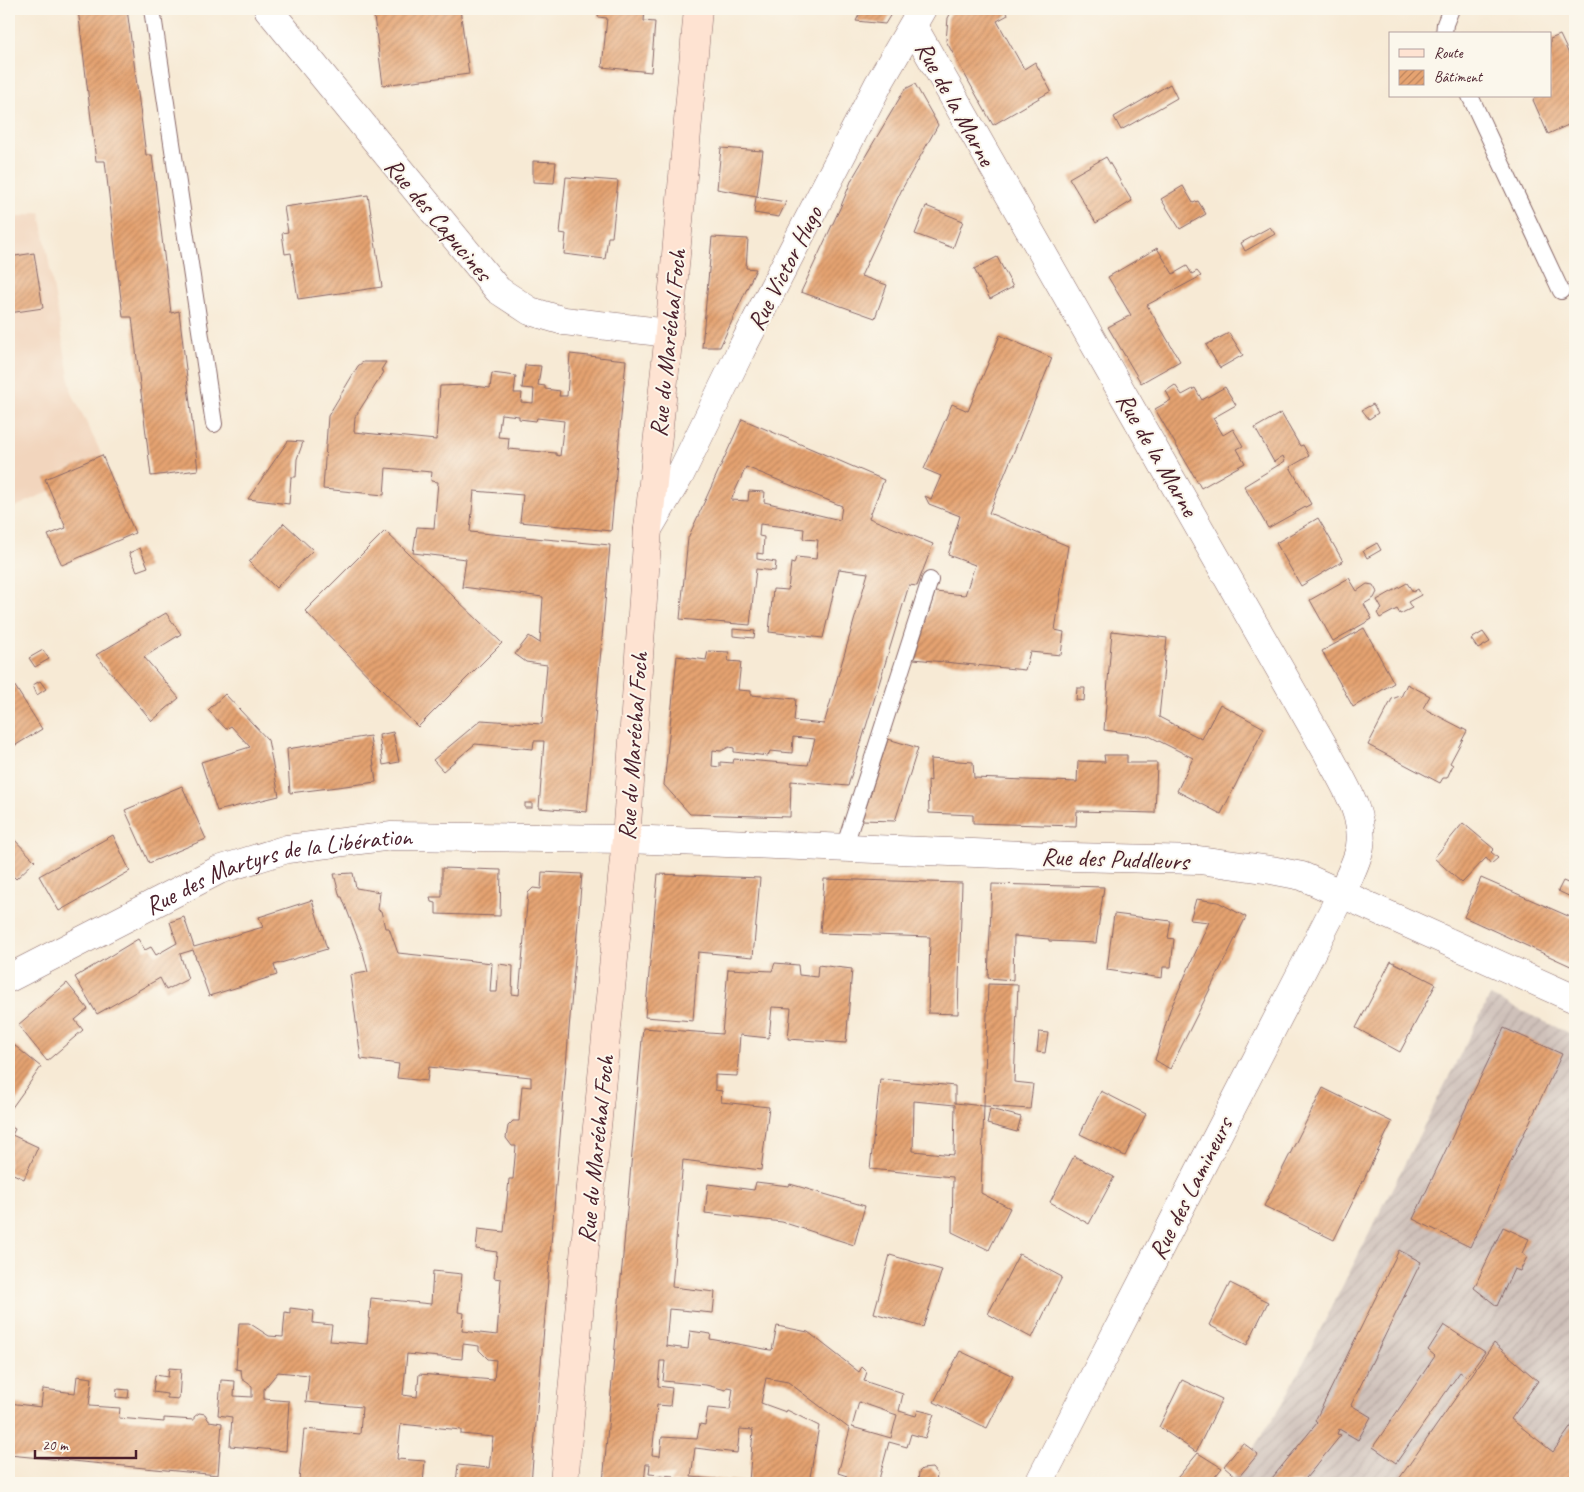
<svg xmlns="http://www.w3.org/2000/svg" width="1584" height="1492" font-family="Caveat,sans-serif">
  <defs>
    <pattern id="industrial-furrows" width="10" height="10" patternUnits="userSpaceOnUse" patternTransform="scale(1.25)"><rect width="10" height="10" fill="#cfc1ba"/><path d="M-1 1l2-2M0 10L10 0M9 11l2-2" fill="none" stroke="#b3a5a0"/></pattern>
    <pattern id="building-hatch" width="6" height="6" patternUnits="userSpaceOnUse" patternTransform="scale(1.25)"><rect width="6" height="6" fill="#e5a371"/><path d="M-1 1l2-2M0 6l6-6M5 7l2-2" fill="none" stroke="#bc845d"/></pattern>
  </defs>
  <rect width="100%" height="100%" fill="#fbf7ec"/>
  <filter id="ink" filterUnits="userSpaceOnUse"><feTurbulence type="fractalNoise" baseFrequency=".02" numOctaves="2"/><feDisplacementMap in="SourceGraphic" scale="10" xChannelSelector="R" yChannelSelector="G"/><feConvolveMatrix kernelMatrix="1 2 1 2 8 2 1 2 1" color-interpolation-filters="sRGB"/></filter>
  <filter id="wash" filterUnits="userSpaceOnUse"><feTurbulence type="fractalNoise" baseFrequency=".0096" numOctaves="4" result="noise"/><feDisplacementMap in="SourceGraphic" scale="20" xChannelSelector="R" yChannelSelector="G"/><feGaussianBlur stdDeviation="1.12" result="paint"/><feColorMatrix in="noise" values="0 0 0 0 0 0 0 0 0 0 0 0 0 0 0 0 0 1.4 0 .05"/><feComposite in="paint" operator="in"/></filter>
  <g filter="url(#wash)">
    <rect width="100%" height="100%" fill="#f7ead5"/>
    <!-- built -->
    <path fill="#f2d5bd" d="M 40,212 L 72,393 L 102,455 L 45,478 L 50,491 L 9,510 L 9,219 Z"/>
    <!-- industrial -->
    <path fill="url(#industrial-furrows)" d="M 1490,996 L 1575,1036 L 1575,1483 L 1231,1483 L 1284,1401 Z"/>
    <g id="blocks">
      <!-- building -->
      <g fill="url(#building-hatch)" fill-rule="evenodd">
        <path d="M 78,9 L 127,9 L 146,155 L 152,155 L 171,313 L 179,311 L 198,470 L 151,476 L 132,317 L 123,317 L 105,161 L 96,161 Z"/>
        <path d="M 373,9 L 460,9 L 469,74 L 383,85 Z"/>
        <path d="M 599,9 L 645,9 L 644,21 L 655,22 L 651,72 L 602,67 L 607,18 L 598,17 Z"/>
        <path d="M 739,9 L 783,9 L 783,14 L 739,10 Z"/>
        <path d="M 862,9 L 894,9 L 885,24 L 856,21 Z"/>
        <path d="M 953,9 L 1005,9 L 1008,15 L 997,21 L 1024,69 L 1035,62 L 1051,91 L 993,125 L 946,41 L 948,18 Z"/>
        <path d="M 1560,35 L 1569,54 L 1575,51 L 1575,122 L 1548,134 L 1533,100 L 1536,96 L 1550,96 L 1550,39 Z"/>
        <path d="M 915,84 L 938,125 L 902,189 L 861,276 L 887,285 L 875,318 L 801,292 L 841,206 L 852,179 L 905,89 Z"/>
        <path d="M 1170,84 L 1177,98 L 1121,130 L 1114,117 Z"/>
        <path d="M 721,148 L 763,151 L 757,196 L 717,189 Z"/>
        <path d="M 1106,157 L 1132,201 L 1096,223 L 1069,178 Z"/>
        <path d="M 533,161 L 556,162 L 554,183 L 533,182 Z"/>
        <path d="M 566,177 L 618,181 L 612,237 L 608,237 L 605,259 L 564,254 L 566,234 L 560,233 Z"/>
        <path d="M 1183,186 L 1193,203 L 1198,201 L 1206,214 L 1180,229 L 1161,199 Z"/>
        <path d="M 368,195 L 382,287 L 298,299 L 291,253 L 285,254 L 282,233 L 288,232 L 284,207 Z"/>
        <path d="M 756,197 L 786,202 L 779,217 L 754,213 Z"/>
        <path d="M 926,206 L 963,221 L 953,248 L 915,234 Z"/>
        <path d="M 1270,227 L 1275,234 L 1245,251 L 1241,243 Z"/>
        <path d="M 712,237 L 748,239 L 746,268 L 756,269 L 720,347 L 702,347 Z"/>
        <path d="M 1157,248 L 1173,274 L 1187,266 L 1192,274 L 1197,271 L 1201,276 L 1147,305 L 1180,361 L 1141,383 L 1108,327 L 1131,315 L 1108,277 Z"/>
        <path d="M 34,253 L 43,308 L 9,313 L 9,257 Z"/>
        <path d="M 997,257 L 1013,287 L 990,299 L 974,269 Z"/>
        <path d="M 1229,333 L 1243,355 L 1220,368 L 1206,345 Z"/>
        <path d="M 1000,335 L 1052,358 L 989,513 L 1068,546 L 1055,630 L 1064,632 L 1061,655 L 1030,652 L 1025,670 L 914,659 L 935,592 L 965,595 L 975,565 L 948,555 L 960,516 L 929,504 L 925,496 L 931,499 L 941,476 L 924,469 L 952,404 L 968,411 Z"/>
        <path d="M 570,354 L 626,360 L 611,531 L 520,522 L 523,495 L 474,491 L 470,532 L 610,545 L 587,812 L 539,808 L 544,741 L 534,741 L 533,749 L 475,744 L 443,771 L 433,760 L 481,720 L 542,724 L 547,665 L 526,662 L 515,654 L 529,636 L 540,643 L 543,597 L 462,587 L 466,559 L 413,553 L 417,527 L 434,528 L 438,482 L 431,481 L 432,472 L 386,468 L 384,495 L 323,489 L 328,416 L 358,366 L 363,362 L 386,362 L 381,370 L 384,372 L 355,417 L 354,432 L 436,440 L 440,386 L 467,385 L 490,388 L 492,373 L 516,376 L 514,393 L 522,393 L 521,402 L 533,403 L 534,389 L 522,388 L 525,365 L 541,366 L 538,385 L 545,386 L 545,389 L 560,391 L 559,396 L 567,396 ZM 501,414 L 519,416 L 519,419 L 536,421 L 537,418 L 564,421 L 560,456 L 556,455 L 556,453 L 508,449 L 509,438 L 498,437 Z"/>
        <path d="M 1175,385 L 1182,395 L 1195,388 L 1202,400 L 1225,387 L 1236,405 L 1213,418 L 1223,435 L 1233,429 L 1243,446 L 1237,449 L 1245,463 L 1201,488 L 1155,409 L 1171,400 L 1166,391 Z"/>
        <path d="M 1373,404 L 1378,413 L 1369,419 L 1362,410 Z"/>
        <path d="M 1281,413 L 1300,446 L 1303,445 L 1309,456 L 1290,467 L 1311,504 L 1268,528 L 1244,486 L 1285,461 L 1283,456 L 1274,462 L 1255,428 Z"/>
        <path d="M 742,419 L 884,480 L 869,518 L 933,544 L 917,586 L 909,585 L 848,786 L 791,781 L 790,817 L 690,814 L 664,785 L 677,656 L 706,660 L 708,651 L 729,652 L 728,661 L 741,662 L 738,690 L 751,691 L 751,695 L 796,699 L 794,721 L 824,724 L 868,573 L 839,569 L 823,638 L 769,632 L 773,589 L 788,590 L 791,563 L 794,564 L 796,557 L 816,559 L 818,540 L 803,539 L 804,529 L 760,524 L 759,536 L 764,537 L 763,554 L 757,553 L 757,559 L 776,562 L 775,571 L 756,569 L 750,625 L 680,619 L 688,538 ZM 746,467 L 842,506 L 840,520 L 764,502 L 765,492 L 749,491 L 748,501 L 731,500 ZM 793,737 L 815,739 L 808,765 L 734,759 L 733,763 L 720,762 L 720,767 L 712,766 L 713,750 L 721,751 L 729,747 L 734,748 L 734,752 L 768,756 L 770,751 L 792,753 Z"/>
        <path d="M 288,441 L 303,442 L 297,459 L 296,477 L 291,477 L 289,504 L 248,499 Z"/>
        <path d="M 102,455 L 135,533 L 62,565 L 48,535 L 66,528 L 45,479 Z"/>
        <path d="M 1318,518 L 1343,561 L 1301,586 L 1276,543 Z"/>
        <path d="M 284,523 L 313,550 L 276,588 L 249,562 Z"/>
        <path d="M 385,531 L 502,643 L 418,727 L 305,611 Z"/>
        <path d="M 1377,543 L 1381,550 L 1367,558 L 1363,551 Z"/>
        <path d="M 140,548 L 148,567 L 137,571 L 129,553 Z"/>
        <path d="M 1349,578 L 1357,591 L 1367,584 L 1373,585 L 1377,592 L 1374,598 L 1364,604 L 1372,619 L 1333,641 L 1310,600 Z"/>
        <path d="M 1407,583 L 1413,592 L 1418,589 L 1421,595 L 1408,602 L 1412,608 L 1400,614 L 1397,609 L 1380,618 L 1377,613 L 1382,609 L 1377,600 Z"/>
        <path d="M 166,613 L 181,634 L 144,657 L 179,698 L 152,721 L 96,655 Z"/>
        <path d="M 1364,628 L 1394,683 L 1353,707 L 1322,651 Z"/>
        <path d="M 733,629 L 755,631 L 754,638 L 733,636 Z"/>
        <path d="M 1112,631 L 1167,638 L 1159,717 L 1202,739 L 1220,704 L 1264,728 L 1221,814 L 1177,791 L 1193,758 L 1149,736 L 1104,730 Z"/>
        <path d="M 1483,632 L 1490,642 L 1478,649 L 1471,639 Z"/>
        <path d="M 43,650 L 49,659 L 35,667 L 29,658 Z"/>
        <path d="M 11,680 L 42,729 L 11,748 L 9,745 L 9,682 Z"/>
        <path d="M 40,681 L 46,689 L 37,695 L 33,685 Z"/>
        <path d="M 1407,684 L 1430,696 L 1423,708 L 1467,731 L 1450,763 L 1453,765 L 1447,778 L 1443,778 L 1440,783 L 1368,745 L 1392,699 L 1400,696 L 1401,697 Z"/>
        <path d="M 1077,688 L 1085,688 L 1084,701 L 1076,700 Z"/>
        <path d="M 225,694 L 268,740 L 279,796 L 217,811 L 201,762 L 250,747 L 231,726 L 226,729 L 208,710 Z"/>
        <path d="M 393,732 L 399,762 L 383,765 L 379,735 Z"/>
        <path d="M 370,736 L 376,782 L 290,793 L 287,749 Z"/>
        <path d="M 888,739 L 918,748 L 895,821 L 862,820 Z"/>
        <path d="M 1104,755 L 1127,755 L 1127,763 L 1157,763 L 1155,813 L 1077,811 L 1076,826 L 973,823 L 973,815 L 929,813 L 928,780 L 931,781 L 930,759 L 973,762 L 974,778 L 1077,782 L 1078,761 L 1105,762 Z"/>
        <path d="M 182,786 L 206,839 L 149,863 L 125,810 Z"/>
        <rect x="525" y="803" width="7" height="5"/>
        <path d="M 1463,823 L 1494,849 L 1491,852 L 1498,858 L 1491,864 L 1486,858 L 1462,883 L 1434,858 Z"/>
        <path d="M 9,834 L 35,861 L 16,879 L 9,872 Z"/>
        <path d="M 113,835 L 130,871 L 59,911 L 39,876 Z"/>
        <path d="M 442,868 L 501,870 L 500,916 L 436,914 L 436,903 L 431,902 L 430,897 L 442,897 Z"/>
        <path d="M 542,872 L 582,874 L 531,1483 L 456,1483 L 458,1465 L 489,1468 L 493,1437 L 461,1434 L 461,1430 L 401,1424 L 397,1459 L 425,1461 L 423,1483 L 318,1483 L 299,1481 L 304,1429 L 360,1434 L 362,1407 L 306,1402 L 309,1375 L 278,1372 L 264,1389 L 264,1399 L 289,1401 L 286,1451 L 230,1446 L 232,1417 L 218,1415 L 221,1380 L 235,1381 L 234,1396 L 252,1397 L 252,1386 L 242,1379 L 241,1370 L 236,1369 L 239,1323 L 249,1323 L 269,1336 L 283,1337 L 285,1312 L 290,1313 L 290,1308 L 314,1311 L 313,1323 L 332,1325 L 330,1341 L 367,1344 L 371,1298 L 431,1304 L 433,1271 L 462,1274 L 458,1312 L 464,1313 L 462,1331 L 497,1335 L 501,1279 L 494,1278 L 497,1252 L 476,1249 L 478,1229 L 504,1232 L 509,1179 L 513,1179 L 516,1146 L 512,1146 L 506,1138 L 508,1126 L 513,1121 L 519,1121 L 522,1086 L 531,1087 L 531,1077 L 429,1067 L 427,1081 L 397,1078 L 399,1064 L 361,1059 L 350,975 L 368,972 L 363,952 L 342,897 L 340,897 L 334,874 L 353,873 L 356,888 L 380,892 L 378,910 L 381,911 L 385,928 L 389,928 L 398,953 L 492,963 L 490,992 L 497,992 L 499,964 L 513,966 L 512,994 L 519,995 L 528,893 L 533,888 L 541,889 ZM 463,1344 L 479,1346 L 479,1350 L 488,1359 L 496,1360 L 494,1380 L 419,1374 L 417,1397 L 403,1395 L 407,1354 L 462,1359 Z"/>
        <path d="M 658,874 L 760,878 L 753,957 L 698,952 L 693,1021 L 645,1017 Z"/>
        <path d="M 1481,878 L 1575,919 L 1575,968 L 1464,917 Z"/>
        <path d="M 824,879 L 962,883 L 958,1014 L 928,1013 L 930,937 L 820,933 Z"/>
        <path d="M 1563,881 L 1575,886 L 1575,899 L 1558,891 Z"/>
        <path d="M 992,884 L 1104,887 L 1096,943 L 1049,941 L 1049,939 L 1014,936 L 1013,980 L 988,978 Z"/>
        <path d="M 1196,899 L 1218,902 L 1246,917 L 1170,1069 L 1155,1060 L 1170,1010 L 1209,922 L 1190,920 Z"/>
        <path d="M 312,900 L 327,949 L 274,965 L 277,975 L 209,996 L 193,950 L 180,954 L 188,979 L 166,990 L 160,978 L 97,1014 L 75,977 L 138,939 L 145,950 L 151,947 L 156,955 L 177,943 L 170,922 L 184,917 L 194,947 L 263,927 L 259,917 Z"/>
        <path d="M 1114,914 L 1171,921 L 1168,938 L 1174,939 L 1171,967 L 1163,967 L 1162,978 L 1107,970 Z"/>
        <path d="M 1391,961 L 1436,984 L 1400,1052 L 1356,1028 Z"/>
        <path d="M 775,963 L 798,965 L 799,975 L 817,977 L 818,965 L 852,969 L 846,1043 L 788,1039 L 791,1008 L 772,1007 L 769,1038 L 740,1035 L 737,1076 L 715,1075 L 715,1090 L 722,1091 L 721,1102 L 769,1107 L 761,1170 L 683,1160 L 672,1287 L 715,1292 L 713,1313 L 669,1309 L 666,1346 L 688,1349 L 690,1331 L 711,1334 L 710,1339 L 770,1350 L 772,1350 L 777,1326 L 808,1332 L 859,1372 L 862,1367 L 867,1372 L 864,1381 L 903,1394 L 899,1411 L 916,1416 L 918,1410 L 934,1414 L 925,1438 L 911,1434 L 907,1447 L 889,1442 L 878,1483 L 845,1483 L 847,1476 L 838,1473 L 850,1429 L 788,1382 L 766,1378 L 761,1403 L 786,1412 L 787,1410 L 819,1426 L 809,1483 L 670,1483 L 674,1476 L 649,1474 L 650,1464 L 646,1464 L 644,1483 L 603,1483 L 643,1028 L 722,1034 L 728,969 L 772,971 ZM 660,1361 L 665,1361 L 663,1381 L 706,1385 L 726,1390 L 727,1387 L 733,1388 L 730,1410 L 708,1408 L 705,1425 L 700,1424 L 697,1439 L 662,1437 L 660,1456 L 652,1455 L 657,1405 L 670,1406 L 672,1388 L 658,1386 ZM 859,1402 L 897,1415 L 891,1438 L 852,1427 ZM 740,1429 L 753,1430 L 749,1482 L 691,1477 L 695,1448 L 737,1453 Z"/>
        <path d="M 67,983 L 88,1009 L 75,1020 L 83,1030 L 47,1061 L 18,1025 Z"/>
        <path d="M 988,984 L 1018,985 L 1014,1082 L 1033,1084 L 1030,1109 L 984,1106 Z"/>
        <path d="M 1504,1028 L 1562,1054 L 1470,1247 L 1413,1219 Z"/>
        <path d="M 1039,1032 L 1048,1033 L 1045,1053 L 1037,1052 Z"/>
        <path d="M 9,1041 L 41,1067 L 11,1109 L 9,1107 Z"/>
        <path d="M 880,1079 L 955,1086 L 955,1103 L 984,1106 L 981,1193 L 1010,1208 L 989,1250 L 952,1232 L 953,1177 L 870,1169 ZM 914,1101 L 955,1105 L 954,1155 L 913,1151 Z"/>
        <path d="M 1323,1088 L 1392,1122 L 1334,1240 L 1264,1206 Z"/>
        <path d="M 1101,1091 L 1146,1114 L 1125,1156 L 1080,1134 Z"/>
        <path d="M 990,1109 L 1021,1117 L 1017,1132 L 987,1124 Z"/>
        <path d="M 9,1126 L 15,1129 L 12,1135 L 38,1147 L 24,1179 L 9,1172 Z"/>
        <path d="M 1074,1156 L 1114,1177 L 1089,1224 L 1050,1202 Z"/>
        <path d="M 756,1182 L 789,1186 L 790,1184 L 865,1206 L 854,1245 L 782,1222 L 705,1213 L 708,1184 L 754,1190 Z"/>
        <path d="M 1503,1227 L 1529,1239 L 1522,1253 L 1527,1257 L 1520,1271 L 1514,1269 L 1497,1306 L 1474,1288 Z"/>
        <path d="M 1399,1250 L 1421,1262 L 1351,1405 L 1371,1417 L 1358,1440 L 1339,1429 L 1337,1434 L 1341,1435 L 1302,1483 L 1268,1483 L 1317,1423 L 1315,1421 Z"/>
        <path d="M 1019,1254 L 1062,1277 L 1032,1338 L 988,1314 Z"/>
        <path d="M 890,1255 L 942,1270 L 923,1327 L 874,1313 Z"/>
        <path d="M 1230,1283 L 1268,1302 L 1247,1345 L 1209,1325 Z"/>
        <path d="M 1444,1325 L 1485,1352 L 1467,1377 L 1460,1372 L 1396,1463 L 1373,1447 L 1435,1356 L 1428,1350 Z"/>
        <path d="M 1494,1343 L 1538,1381 L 1511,1419 L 1553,1452 L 1575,1421 L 1575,1483 L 1408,1483 L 1399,1479 Z"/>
        <path d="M 960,1351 L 1013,1376 L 987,1428 L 934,1402 Z"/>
        <path d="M 169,1368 L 181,1369 L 179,1399 L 167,1398 L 167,1394 L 153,1392 L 155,1375 L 168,1377 Z"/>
        <path d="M 77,1376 L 92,1378 L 89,1406 L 120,1408 L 119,1418 L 164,1422 L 164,1418 L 194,1420 L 194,1417 L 199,1413 L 205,1414 L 209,1421 L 222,1423 L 218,1475 L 9,1455 L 9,1403 L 41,1407 L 43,1389 L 75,1393 Z"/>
        <path d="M 1182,1380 L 1222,1399 L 1196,1452 L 1159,1427 Z"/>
        <path d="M 117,1389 L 129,1390 L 128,1398 L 116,1397 Z"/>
        <path d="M 1243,1443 L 1258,1454 L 1238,1478 L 1224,1466 Z"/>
        <path d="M 1198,1453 L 1222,1468 L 1210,1483 L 1173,1483 Z"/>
        <path d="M 932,1468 L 937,1474 L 936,1483 L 918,1483 L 919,1472 L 922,1469 Z"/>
      </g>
    </g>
  </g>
  <g filter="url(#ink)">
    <use href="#blocks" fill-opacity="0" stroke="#876666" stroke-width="1"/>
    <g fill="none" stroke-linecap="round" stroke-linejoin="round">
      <!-- lane casing -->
      <g stroke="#876666" stroke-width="18">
        <g id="lane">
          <path d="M 152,9 L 214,424"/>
          <path d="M 1444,34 L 1445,24 L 1451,9"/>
          <path d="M 1470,96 L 1561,291"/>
          <path d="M 844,848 L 930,580"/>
        </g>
      </g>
      <!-- street casing -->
      <g stroke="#876666" stroke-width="29">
        <g id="street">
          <path d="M 268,9 L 498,290 L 530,311 L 564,321 L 669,333"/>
          <path d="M 913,26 L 1327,752 C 1341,780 1365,813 1360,846 C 1358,861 1348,878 1342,893 L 1039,1483"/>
          <path d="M 648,529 L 680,475 L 741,350 L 879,83 L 922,9"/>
          <path id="s1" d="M 9,978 L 219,870 L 287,849 L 392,836 L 626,839 L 1072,857 L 1199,860 L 1271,870 L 1302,876 L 1575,999"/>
        </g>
      </g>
      <!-- secondary casing -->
      <g stroke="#876666" stroke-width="29">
        <path id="secondary" d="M 564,1483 L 585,1246 L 626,839 L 648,529 L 669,333 L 698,9"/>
      </g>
      <!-- lane -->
      <use href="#lane" stroke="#fff" stroke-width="16"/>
      <!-- street -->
      <use href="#street" stroke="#fff" stroke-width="28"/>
      <!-- secondary -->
      <use href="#secondary" stroke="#fee3d2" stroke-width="28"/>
    </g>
  </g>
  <g text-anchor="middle" stroke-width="4" stroke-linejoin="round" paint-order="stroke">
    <!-- street labels -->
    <g font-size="25" fill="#4a1f2b" stroke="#fbf7ec">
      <text transform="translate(956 103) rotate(61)" y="9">Rue de la Marne</text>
      <text transform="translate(439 219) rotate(50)" y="9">Rue des Capucines</text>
      <text transform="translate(784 268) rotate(-63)" y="9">Rue Victor Hugo</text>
      <text transform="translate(667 343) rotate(-84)" y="9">Rue du Maréchal Foch</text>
      <text transform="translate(1158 454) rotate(60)" y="9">Rue de la Marne</text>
      <text transform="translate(632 746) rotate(-86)" y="9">Rue du Maréchal Foch</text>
      <text transform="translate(1115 858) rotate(2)" y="9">Rue des Puddleurs</text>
      <text dy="9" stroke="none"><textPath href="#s1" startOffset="294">Rue des Martyrs de la Libération</textPath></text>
      <text transform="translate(595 1149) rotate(-84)" y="9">Rue du Maréchal Foch</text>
      <text transform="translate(1190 1188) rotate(-63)" y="9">Rue des Lamineurs</text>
    </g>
  </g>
  <!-- margin -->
  <rect width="1584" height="1492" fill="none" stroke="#fbf7ec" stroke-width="30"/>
  <!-- legend -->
  <rect x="1389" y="32" width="162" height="65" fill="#fbf7ec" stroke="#b4a19f"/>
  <rect x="1399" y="49" width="25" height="8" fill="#fee3d2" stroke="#b4a19f"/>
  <text x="1434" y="58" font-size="15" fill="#4a1f2b">Route</text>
  <rect x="1399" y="70" width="25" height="15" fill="url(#building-hatch)" stroke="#b4a19f"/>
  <text x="1434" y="82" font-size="15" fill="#4a1f2b">Bâtiment</text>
  <!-- scale -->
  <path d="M35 1450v8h101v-8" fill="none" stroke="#4a1f2b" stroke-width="2.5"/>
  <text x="42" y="1450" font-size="15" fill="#4a1f2b" stroke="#fbf7ec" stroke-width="4" paint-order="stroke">20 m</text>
</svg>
